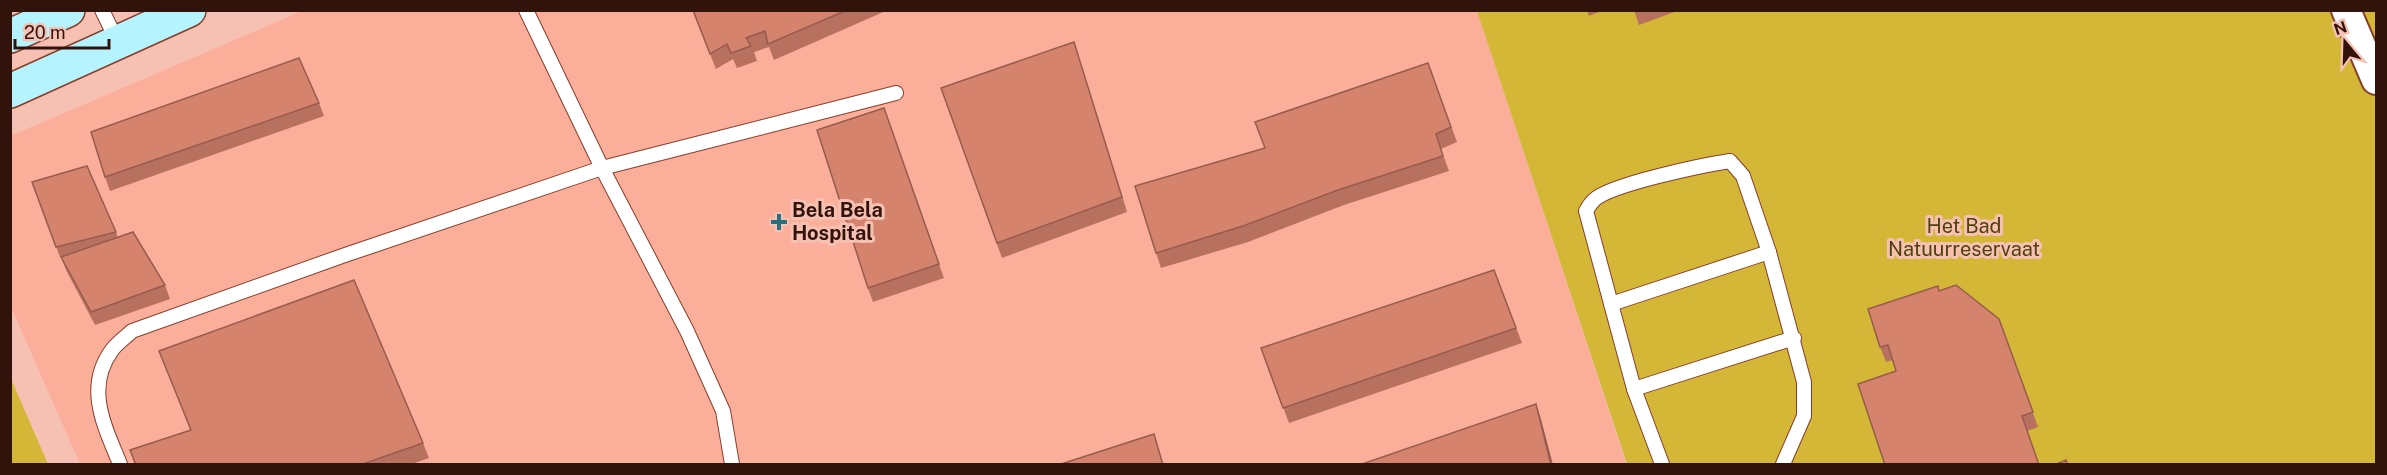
<svg xmlns="http://www.w3.org/2000/svg" width="2387" height="475" font-family="'Public Sans',sans-serif">
  <rect width="100%" height="100%" fill="#f6c1b3"/>
  <!-- built -->
  <path fill="#fbaf9b" d="M 302,11 L 1477,11 L 1626,464 L 80,464 L 11,307 L 10,136 Z"/>
  <!-- green -->
  <g fill="#d5b738">
    <path d="M 1477,11 L 2376,11 L 2376,464 L 1627,464 Z"/>
    <path d="M 11,379 L 48,464 L 11,464 Z"/>
  </g>
  <g fill="none" stroke-linecap="round" stroke-linejoin="round">
    <!-- lane casing -->
    <g stroke="#883d2a" stroke-width="16">
      <g id="lane">
        <path d="M 102,10 L 118,43"/>
        <path d="M 526,10 L 602,168 L 687,331 L 723,411 L 732,464"/>
        <path d="M 1611,304 L 1769,252"/>
        <path d="M 1634,389 L 1794,338"/>
        <path d="M 120,464 C 105,427 84,388 112,350 C 117,343 126,337 132,331 L 345,255 L 602,168 L 896,93"/>
        <path d="M 1662,464 L 1634,389 L 1586,211 C 1588,207 1591,203 1594,200 C 1611,184 1704,165 1730,161 L 1743,176 L 1769,252 L 1804,382 L 1804,416 L 1783,464"/>
      </g>
    </g>
    <!-- street casing -->
    <g stroke="#883d2a" stroke-width="32">
      <path id="street" d="M 2346,10 L 2376,80"/>
    </g>
    <!-- secondary casing -->
    <g stroke="#883d2a" stroke-width="36">
      <g id="secondary">
        <path d="M 10,36 L 68,10"/>
        <path d="M 10,91 L 189,10"/>
      </g>
    </g>
    <!-- lane -->
    <use href="#lane" stroke="#fff" stroke-width="14"/>
    <!-- street -->
    <use href="#street" stroke="#fff" stroke-width="28"/>
    <!-- secondary -->
    <use href="#secondary" stroke="#b5f4fe" stroke-width="33"/>
  </g>
  <!-- wall -->
  <g fill="#b8715f">
    <path d="M 692,10 L 888,10 L 774,60 L 769,47 L 754,52 L 757,61 L 737,68 L 733,59 L 716,69 Z"/>
    <path d="M 1587,10 L 1604,10 L 1589,16 Z"/>
    <path d="M 1634,10 L 1680,10 L 1639,25 Z"/>
    <path d="M 1079,58 L 1127,212 L 1002,258 L 941,88 Z"/>
    <path d="M 1428,63 L 1457,142 L 1441,149 L 1449,171 L 1344,205 L 1248,242 L 1161,268 L 1156,253 L 1264,148 Z"/>
    <path d="M 319,103 L 324,116 L 110,191 L 105,177 Z"/>
    <path d="M 884,108 L 944,278 L 873,302 L 868,288 Z"/>
    <path d="M 32,182 L 116,232 L 118,238 L 165,285 L 170,299 L 95,325 L 66,270 L 61,257 L 65,256 L 60,257 Z"/>
    <path d="M 1494,270 L 1522,343 L 1289,423 L 1261,348 Z"/>
    <path d="M 1939,291 L 1999,319 L 2038,427 L 2027,431 L 1896,371 L 1893,360 L 1886,362 L 1880,347 Z"/>
    <path d="M 159,351 L 423,443 L 429,458 L 409,465 L 135,465 L 130,450 L 191,431 Z"/>
  </g>
  <!-- shaded-wall -->
  <g fill="#965c4d">
    <path d="M 1074,42 L 1079,58 L 1127,212 L 1122,197 Z"/>
    <path d="M 1536,404 L 1541,419 L 1553,465 L 1551,465 Z"/>
  </g>
  <!-- building -->
  <g fill="#d6836e" stroke="#965c4d" stroke-width="1.5">
    <path d="M 693,10 L 847,10 L 768,44 L 765,31 L 746,38 L 751,46 L 731,53 L 727,44 L 710,54 Z"/>
    <path d="M 1074,42 L 1122,197 L 997,243 L 941,88 Z"/>
    <path d="M 299,58 L 319,103 L 105,177 L 91,132 Z"/>
    <path d="M 1428,63 L 1451,127 L 1436,134 L 1443,156 L 1338,190 L 1243,226 L 1156,253 L 1135,186 L 1265,148 L 1255,122 Z"/>
    <path d="M 884,108 L 939,264 L 868,288 L 817,130 Z"/>
    <path d="M 87,166 L 116,232 L 56,247 L 32,182 Z"/>
    <path d="M 133,232 L 165,285 L 91,312 L 61,257 Z"/>
    <path d="M 1494,270 L 1516,328 L 1283,408 L 1261,348 Z"/>
    <path d="M 354,280 L 423,443 L 360,465 L 136,465 L 130,450 L 191,430 L 159,351 Z"/>
    <path d="M 1956,285 L 1999,319 L 2033,412 L 2022,416 L 2039,465 L 1885,465 L 1858,384 L 1896,371 L 1888,345 L 1880,347 L 1868,309 L 1938,286 L 1939,291 Z"/>
    <path d="M 1536,404 L 1551,465 L 1362,465 L 1362,464 Z"/>
    <path d="M 1154,434 L 1163,465 L 1058,465 Z"/>
    <path d="M 2066,460 L 2068,465 L 2054,465 Z"/>
  </g>
  <!-- markers -->
  <path fill="#2a6f7e" stroke="#f6c1b3" stroke-width="2" d="M776 213h6v6h6v6h-6v6h-6v-6h-6v-6h6z"/>
  <g text-anchor="middle" stroke-width="6" stroke-linejoin="round" paint-order="stroke">
    <!-- poi labels -->
    <g font-size="20" font-weight="bold" fill="#32130b" stroke="#f6c1b3" text-anchor="start">
      <text x="792" y="217">Bela Bela<tspan x="792" dy="23">Hospital</tspan></text>
    </g>
    <!-- park labels -->
    <g font-size="20" fill="#4e420b" stroke="#f6c1b3">
      <text x="1964" y="233">Het Bad<tspan x="1964" dy="23">Natuurreservaat</tspan></text>
    </g>
  </g>
  <!-- border -->
  <rect width="2387" height="475" fill="none" stroke="#32130b" stroke-width="24"/>
  <!-- north arrow -->
  <g transform="translate(2345 42) rotate(341)" stroke="#f6c1b3" stroke-width="4.5" paint-order="stroke">
  <path d="M0-4.5L10 22L0 15L-10 22Z" fill="#32130b"/>
  <text y="-9" font-size="16" font-weight="bold" text-anchor="middle" fill="#32130b">N</text>
  </g>
  <!-- scale -->
  <path d="M15 39v9h94v-9" fill="none" stroke="#32130b" stroke-width="3"/>
  <text x="24" y="39" font-size="18" fill="#32130b" stroke="#f6c1b3" stroke-width="4.5" paint-order="stroke">20 m</text>
</svg>
